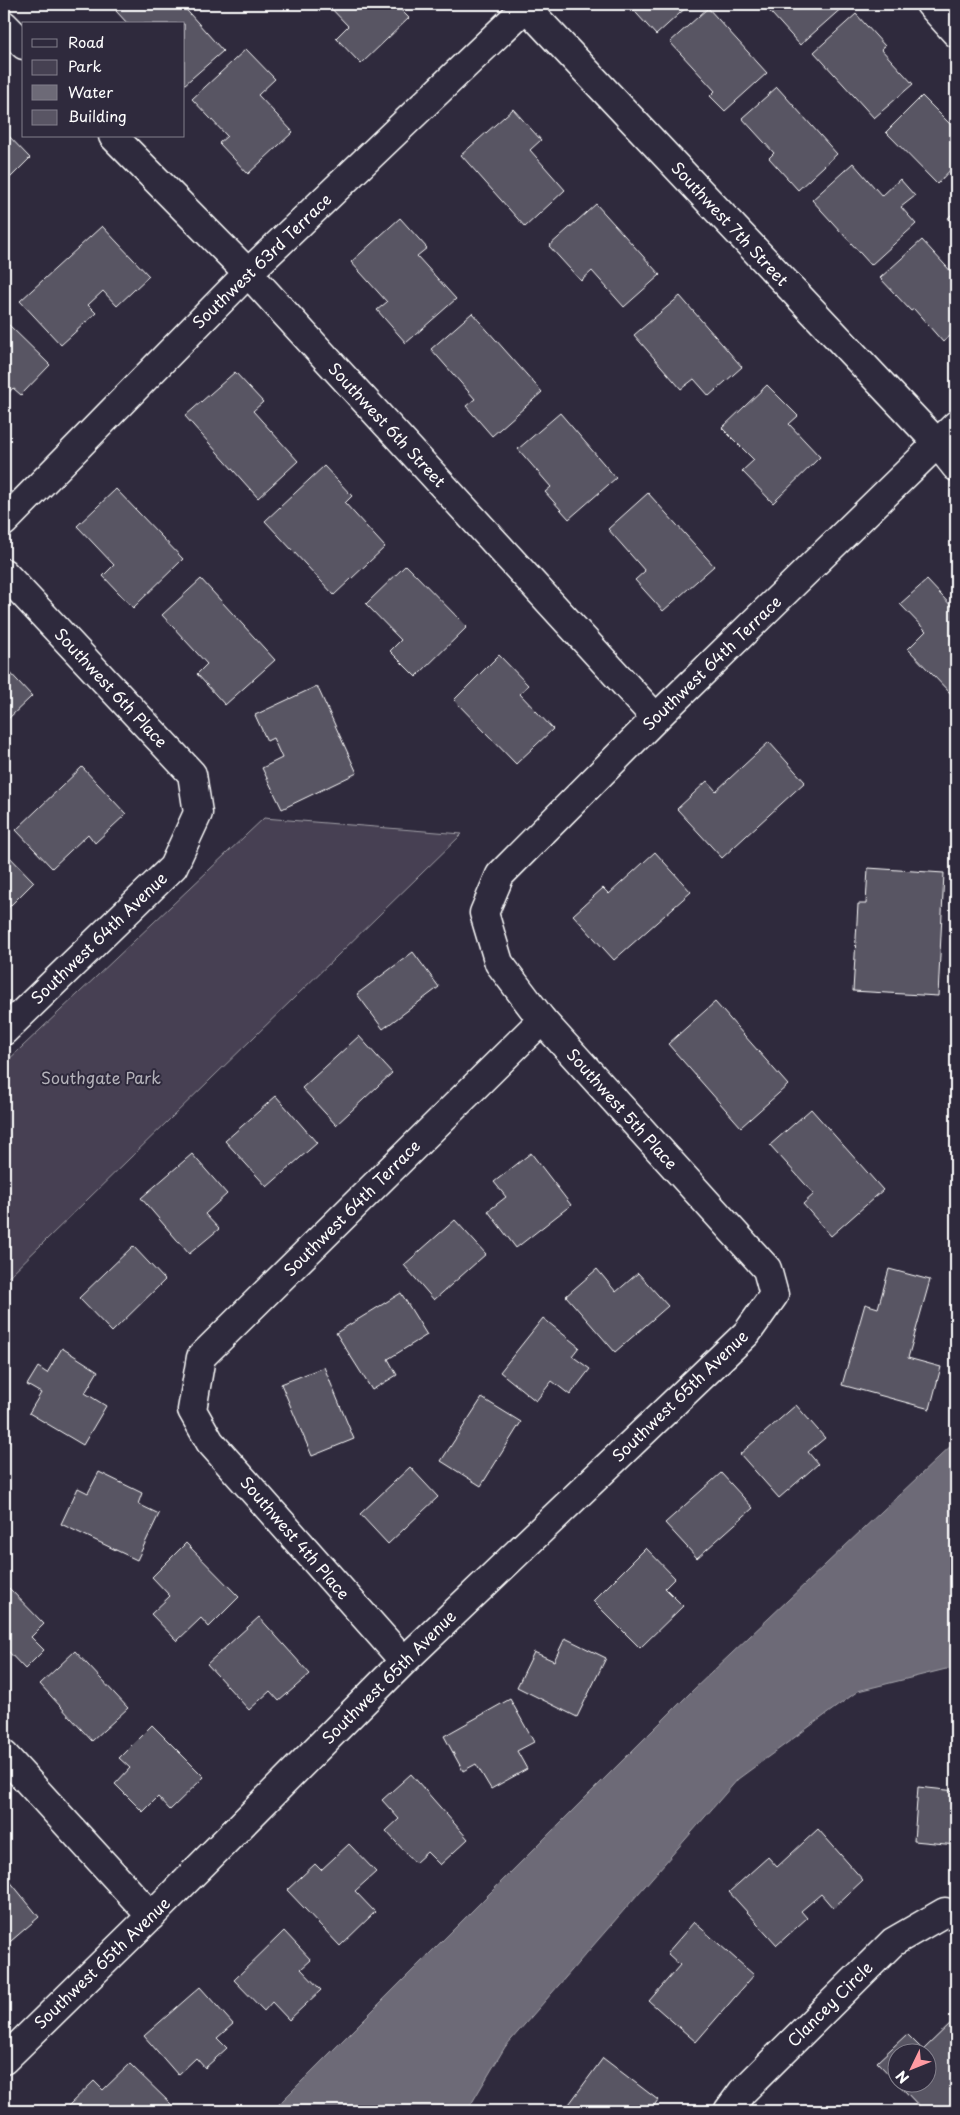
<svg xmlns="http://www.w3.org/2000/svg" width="960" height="2115" font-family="'Playpen Sans',sans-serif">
  <rect width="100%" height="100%" fill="#2f2a3d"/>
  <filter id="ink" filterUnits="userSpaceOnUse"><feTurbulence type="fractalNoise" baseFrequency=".02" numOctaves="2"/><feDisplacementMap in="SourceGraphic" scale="10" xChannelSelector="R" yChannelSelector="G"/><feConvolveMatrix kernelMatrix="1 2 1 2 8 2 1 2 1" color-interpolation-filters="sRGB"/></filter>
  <g filter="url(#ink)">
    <!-- green -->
    <path fill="#464152" stroke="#a2a0a8" d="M 264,818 L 462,834 L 4,1281 L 4,1064 Z"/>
    <!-- water -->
    <path fill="#6d6a77" stroke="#a7a6ad" d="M 956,1441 L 956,1671 L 946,1669 L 858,1691 L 738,1779 L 505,2047 L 467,2111 L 272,2111 L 693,1690 Z"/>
    <!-- building -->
    <g fill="#595564" stroke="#fff" fill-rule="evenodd">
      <path d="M 87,4 L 97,4 L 92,9 Z"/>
      <path d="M 124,4 L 181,4 L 223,51 L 184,85 L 184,24 L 128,24 L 116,11 Z"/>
      <path d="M 327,4 L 395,4 L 409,18 L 361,64 L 336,38 L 348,26 Z"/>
      <path d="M 628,4 L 690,4 L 656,35 Z"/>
      <path d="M 763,4 L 842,4 L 844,6 L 800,45 Z"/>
      <path d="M 708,8 L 767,73 L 725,111 L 710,96 L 715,91 L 670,42 Z"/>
      <path d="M 856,14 L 885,46 L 881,49 L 913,84 L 874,118 L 814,52 Z"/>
      <path d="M 246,49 L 275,79 L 258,95 L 293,132 L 248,174 L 219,143 L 227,136 L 192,99 Z"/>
      <path d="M 777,87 L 837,154 L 798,190 L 769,158 L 774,153 L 742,118 Z"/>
      <path d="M 922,96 L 956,130 L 956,164 L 937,184 L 886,132 Z"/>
      <path d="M 513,109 L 541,140 L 530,150 L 565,190 L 525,227 L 461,155 Z"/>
      <path d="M 4,131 L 30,158 L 4,184 Z"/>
      <path d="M 853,163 L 882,196 L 900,179 L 915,196 L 901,207 L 916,224 L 871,265 L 812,200 Z"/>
      <path d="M 596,204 L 660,275 L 624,307 L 592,271 L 581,281 L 549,246 Z"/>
      <path d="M 956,210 L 956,228 L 948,218 Z"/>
      <path d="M 400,218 L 427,248 L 417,256 L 456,299 L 406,343 L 377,310 L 387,302 L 351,262 Z"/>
      <path d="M 102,226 L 149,276 L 117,306 L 103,291 L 88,305 L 96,313 L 61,345 L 20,301 Z"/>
      <path d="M 922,240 L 956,277 L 956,331 L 943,342 L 914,309 L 911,311 L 880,278 Z"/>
      <path d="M 680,296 L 742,367 L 709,396 L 694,379 L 681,389 L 634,335 Z"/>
      <path d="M 472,313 L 542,392 L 492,436 L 466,406 L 475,399 L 431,349 Z"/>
      <path d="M 6,322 L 50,365 L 21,395 L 13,388 L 4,398 L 4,323 Z"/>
      <path d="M 235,372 L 263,402 L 253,411 L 298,461 L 258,498 L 185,416 Z"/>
      <path d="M 767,385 L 798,416 L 789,424 L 820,457 L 773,503 L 742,471 L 754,460 L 722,428 Z"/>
      <path d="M 560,413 L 616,478 L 569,519 L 545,492 L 551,487 L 518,449 Z"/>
      <path d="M 324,466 L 352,496 L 345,503 L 385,547 L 334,595 L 265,521 Z"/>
      <path d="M 116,489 L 183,559 L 133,608 L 103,576 L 114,565 L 77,526 Z"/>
      <path d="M 648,493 L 714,566 L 663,611 L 635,580 L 645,571 L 608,529 Z"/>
      <path d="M 406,565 L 467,627 L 416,677 L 390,651 L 401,640 L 366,604 Z"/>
      <path d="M 201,579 L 275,660 L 225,705 L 197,674 L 207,664 L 162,615 Z"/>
      <path d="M 927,580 L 956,611 L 956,693 L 953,696 L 908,649 L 926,631 L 900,604 Z"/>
      <path d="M 499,655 L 528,685 L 520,694 L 553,729 L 516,764 L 454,700 Z"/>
      <path d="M 4,666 L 32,696 L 7,720 L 4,716 Z"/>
      <path d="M 317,686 L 357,773 L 282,809 L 262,768 L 282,758 L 273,738 L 267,741 L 255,715 Z"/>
      <path d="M 769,742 L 805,782 L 722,858 L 677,809 L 707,781 L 716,791 Z"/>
      <path d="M 82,767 L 126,814 L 95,843 L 88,834 L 52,868 L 16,830 Z"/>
      <path d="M 4,851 L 34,882 L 4,912 Z"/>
      <path d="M 655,852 L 691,892 L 614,960 L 573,915 L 603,888 L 609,894 Z"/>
      <path d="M 868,868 L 944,873 L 938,996 L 853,991 L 858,904 L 866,904 Z"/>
      <path d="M 413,952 L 439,987 L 383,1029 L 357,994 Z"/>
      <path d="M 715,1002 L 788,1085 L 741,1127 L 668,1044 Z"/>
      <path d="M 359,1036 L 392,1073 L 336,1125 L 302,1088 Z"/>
      <path d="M 276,1096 L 317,1143 L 267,1187 L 225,1141 Z"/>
      <path d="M 811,1109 L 883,1190 L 831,1236 L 803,1204 L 814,1194 L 770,1145 Z"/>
      <path d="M 531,1153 L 571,1205 L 516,1248 L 488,1211 L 506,1197 L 494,1182 Z"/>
      <path d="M 192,1154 L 227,1194 L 205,1214 L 219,1229 L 189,1254 L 141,1198 Z"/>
      <path d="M 455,1220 L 486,1254 L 434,1300 L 404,1265 Z"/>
      <path d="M 133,1246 L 165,1280 L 112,1332 L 79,1298 Z"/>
      <path d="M 597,1269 L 616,1292 L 638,1273 L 668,1306 L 615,1352 L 566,1296 Z"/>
      <path d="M 889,1269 L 930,1280 L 908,1358 L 941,1367 L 930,1409 L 842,1385 L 865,1304 L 878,1308 Z"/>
      <path d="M 401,1293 L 427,1335 L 388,1359 L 397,1375 L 372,1390 L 336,1333 Z"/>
      <path d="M 543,1318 L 579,1347 L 572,1356 L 590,1369 L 570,1395 L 552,1381 L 536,1401 L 500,1372 Z"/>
      <path d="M 62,1348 L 98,1371 L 85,1393 L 106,1406 L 83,1445 L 29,1413 L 41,1393 L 27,1385 L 38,1367 L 47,1373 Z"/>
      <path d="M 324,1367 L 354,1439 L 312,1456 L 281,1384 Z"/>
      <path d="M 482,1398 L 521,1422 L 481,1486 L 441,1461 Z"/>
      <path d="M 796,1405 L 825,1438 L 808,1452 L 818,1464 L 779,1498 L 740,1454 Z"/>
      <path d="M 410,1467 L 438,1497 L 388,1544 L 360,1514 Z"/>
      <path d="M 99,1472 L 142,1493 L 138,1504 L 159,1514 L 137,1560 L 61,1524 L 78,1488 L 88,1493 Z"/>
      <path d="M 721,1473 L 753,1508 L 697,1558 L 665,1523 Z"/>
      <path d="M 186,1543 L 239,1597 L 209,1627 L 201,1618 L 177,1641 L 151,1614 L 170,1596 L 152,1577 Z"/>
      <path d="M 646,1548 L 675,1578 L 665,1588 L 683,1606 L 640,1648 L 593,1601 Z"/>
      <path d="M 9,1588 L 44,1624 L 31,1637 L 44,1650 L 25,1669 L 4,1647 L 4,1593 Z"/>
      <path d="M 259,1617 L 310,1674 L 279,1701 L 270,1691 L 249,1710 L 207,1664 Z"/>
      <path d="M 565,1638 L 606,1658 L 577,1717 L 517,1687 L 534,1652 L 554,1661 Z"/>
      <path d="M 75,1651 L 128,1708 L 92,1741 L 40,1684 Z"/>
      <path d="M 510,1699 L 534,1742 L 517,1751 L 527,1769 L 491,1789 L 476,1764 L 463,1771 L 444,1736 Z"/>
      <path d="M 152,1725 L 204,1777 L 170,1810 L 158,1797 L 143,1812 L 115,1784 L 130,1768 L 119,1758 Z"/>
      <path d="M 411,1774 L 468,1839 L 440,1865 L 427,1852 L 415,1863 L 386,1831 L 399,1819 L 382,1800 Z"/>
      <path d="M 918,1787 L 956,1791 L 956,1845 L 914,1841 Z"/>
      <path d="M 818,1829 L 863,1880 L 833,1908 L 821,1894 L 801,1911 L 807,1918 L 777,1945 L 729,1892 L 768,1857 L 777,1867 Z"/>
      <path d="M 349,1844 L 376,1872 L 355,1891 L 375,1912 L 340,1946 L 287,1890 L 315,1864 L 321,1870 Z"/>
      <path d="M 4,1874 L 39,1917 L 4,1947 Z"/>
      <path d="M 694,1922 L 754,1975 L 696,2042 L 649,2001 L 680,1965 L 667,1953 Z"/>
      <path d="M 284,1931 L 311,1960 L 301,1969 L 321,1990 L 289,2020 L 272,2002 L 264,2011 L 234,1980 Z"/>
      <path d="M 200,1987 L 233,2024 L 217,2038 L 227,2048 L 205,2068 L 196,2058 L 178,2075 L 144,2036 Z"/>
      <path d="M 956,2018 L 956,2111 L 924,2111 L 877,2062 L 907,2034 L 923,2050 ZM 898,2052 L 928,2052 L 928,2082 L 898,2082 Z"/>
      <path d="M 603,2058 L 658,2100 L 650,2111 L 564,2111 Z"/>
      <path d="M 130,2064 L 174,2107 L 169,2111 L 73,2111 L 68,2106 L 94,2081 L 103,2090 Z"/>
    </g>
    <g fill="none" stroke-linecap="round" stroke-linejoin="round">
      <!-- minor casing -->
      <g stroke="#fff" stroke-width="31">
        <g id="minor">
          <path d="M 523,4 L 937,443 L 956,467"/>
          <path d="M 930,4 L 956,33"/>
          <path d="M 4,25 L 24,45"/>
          <path d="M 113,136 L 248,273 L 656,718"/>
          <path d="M 4,522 L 248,273 L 526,7"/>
          <path d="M 4,573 L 192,774 L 198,813 L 173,867 L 4,1031"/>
          <path d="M 404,1661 L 210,1442 L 192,1410 L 201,1357 L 542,1020"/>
          <path d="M 4,1755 L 151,1916"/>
          <path d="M 4,2060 L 151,1916 L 404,1661 L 747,1333 L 774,1295 L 767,1269 L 542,1020 L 499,963 L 484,913 L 500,875 L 656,718 L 956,425"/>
          <path d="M 728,2111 L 742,2092 L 893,1942 L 945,1912 L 956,1916"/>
        </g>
      </g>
      <!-- minor -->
      <use href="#minor" stroke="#2f2a3d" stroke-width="28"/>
    </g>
  </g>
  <g text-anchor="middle" stroke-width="4" stroke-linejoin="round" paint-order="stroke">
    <!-- street labels -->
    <g font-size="16" fill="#fff" stroke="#2f2a3d">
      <text transform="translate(730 224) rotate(47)" y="6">Southwest 7th Street</text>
      <text transform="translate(262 261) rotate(-44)" y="6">Southwest 63rd Terrace</text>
      <text transform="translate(387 425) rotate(47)" y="6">Southwest 6th Street</text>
      <text transform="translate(712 663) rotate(-44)" y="6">Southwest 64th Terrace</text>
      <text transform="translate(111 688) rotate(47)" y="6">Southwest 6th Place</text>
      <text transform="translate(99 938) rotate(-44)" y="6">Southwest 64th Avenue</text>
      <text transform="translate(622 1109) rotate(48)" y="6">Southwest 5th Place</text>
      <text transform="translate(352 1208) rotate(-45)" y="6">Southwest 64th Terrace</text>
      <text transform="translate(680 1396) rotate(-44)" y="6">Southwest 65th Avenue</text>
      <text transform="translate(295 1538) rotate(49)" y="6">Southwest 4th Place</text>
      <text transform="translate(389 1677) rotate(-45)" y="6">Southwest 65th Avenue</text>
      <text transform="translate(102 1963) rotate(-44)" y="6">Southwest 65th Avenue</text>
      <text transform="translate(830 2004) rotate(-45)" y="6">Clancey Circle</text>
    </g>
    <!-- park labels -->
    <g font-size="16" fill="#b5b3ba" stroke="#2f2a3d">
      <text x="101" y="1084">Southgate Park</text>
    </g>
  </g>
  <!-- margin -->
  <rect width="960" height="2115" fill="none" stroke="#2f2a3d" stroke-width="20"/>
  <rect x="10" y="10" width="940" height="2095" fill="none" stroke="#fff" stroke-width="2" filter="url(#ink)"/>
  <!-- legend -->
  <rect x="22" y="22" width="162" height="115" fill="#2f2a3d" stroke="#827f8b"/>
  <rect x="32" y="39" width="25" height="8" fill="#2f2a3d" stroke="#827f8b"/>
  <text x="68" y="48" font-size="15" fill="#ffffff">Road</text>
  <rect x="32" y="60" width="25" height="15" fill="#464152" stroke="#827f8b"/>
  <text x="68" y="72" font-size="15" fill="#ffffff">Park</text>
  <rect x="32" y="85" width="25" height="15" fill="#6d6a77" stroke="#827f8b"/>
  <text x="68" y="98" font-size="15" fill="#ffffff">Water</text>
  <rect x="32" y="110" width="25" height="15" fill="#595564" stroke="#827f8b"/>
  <text x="68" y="122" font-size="15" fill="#ffffff">Building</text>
  <!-- north arrow -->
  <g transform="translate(912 2068) rotate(227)"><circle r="24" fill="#2f2a3d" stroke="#827f8b"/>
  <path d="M0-4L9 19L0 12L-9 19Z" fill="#ff9aa2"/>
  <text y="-8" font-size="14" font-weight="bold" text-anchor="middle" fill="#ffffff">N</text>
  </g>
</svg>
